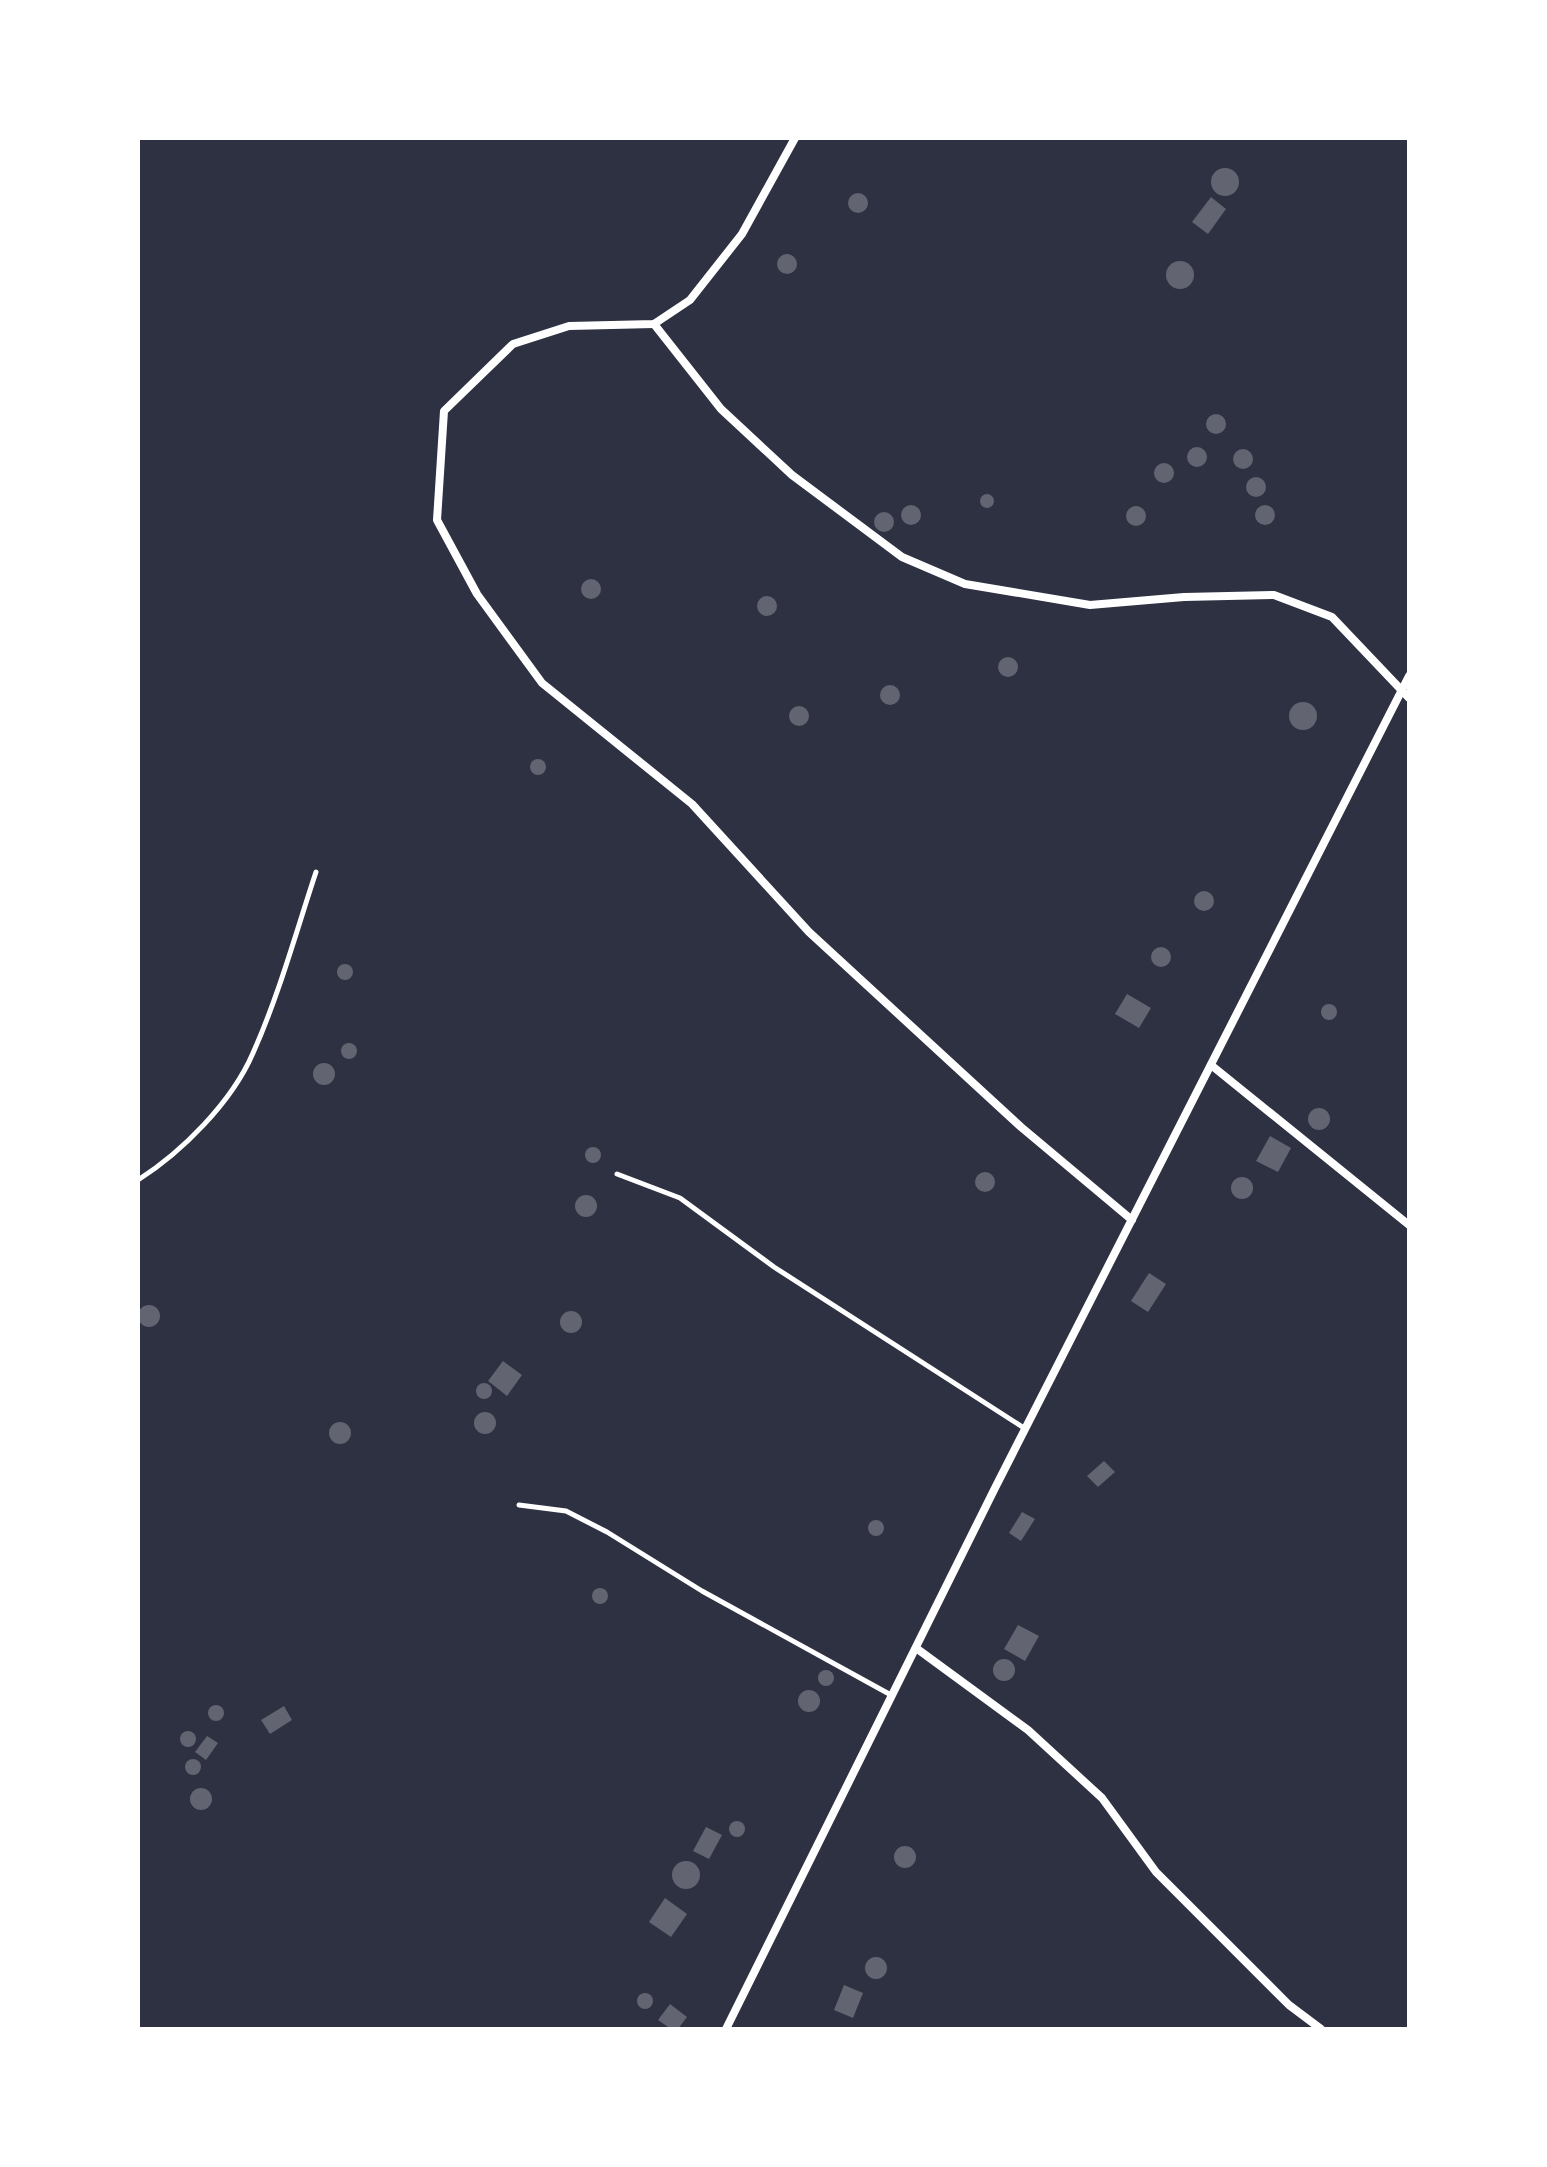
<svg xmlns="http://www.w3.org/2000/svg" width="1547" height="2167" font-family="'Exo 2',sans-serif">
  <rect width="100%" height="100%" fill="#2d3142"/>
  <!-- building -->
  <g fill="#626471">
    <circle cx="1225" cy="182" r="14"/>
    <circle cx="858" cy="203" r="10"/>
    <path d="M 1211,197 L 1226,209 L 1208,234 L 1192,222 Z"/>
    <circle cx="787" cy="264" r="10"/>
    <circle cx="1180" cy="275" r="14"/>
    <circle cx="1216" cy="424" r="10"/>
    <circle cx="1197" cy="457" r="10"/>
    <circle cx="1243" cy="459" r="10"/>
    <circle cx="1164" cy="473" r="10"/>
    <circle cx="1256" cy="487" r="10"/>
    <circle cx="987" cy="501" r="7"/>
    <circle cx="1265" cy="515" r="10"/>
    <circle cx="911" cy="515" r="10"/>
    <circle cx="1136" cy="516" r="10"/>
    <circle cx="884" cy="522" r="10"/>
    <circle cx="591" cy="589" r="10"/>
    <circle cx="767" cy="606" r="10"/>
    <circle cx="1008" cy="667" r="10"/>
    <circle cx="890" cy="695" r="10"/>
    <circle cx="1303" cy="716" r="14"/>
    <circle cx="799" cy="716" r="10"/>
    <circle cx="538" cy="767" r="8"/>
    <circle cx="1204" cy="901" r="10"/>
    <circle cx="1161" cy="957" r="10"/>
    <circle cx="345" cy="972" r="8"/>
    <path d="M 1127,994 L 1151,1008 L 1139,1028 L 1115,1014 Z"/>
    <circle cx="1329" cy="1012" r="8"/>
    <circle cx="349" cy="1051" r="8"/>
    <circle cx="324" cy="1074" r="11"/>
    <circle cx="1319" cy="1119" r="11"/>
    <path d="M 1270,1136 L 1291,1148 L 1278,1172 L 1256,1161 Z"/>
    <circle cx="593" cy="1155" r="8"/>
    <circle cx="985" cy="1182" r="10"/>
    <circle cx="1242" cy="1188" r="11"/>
    <circle cx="586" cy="1206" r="11"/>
    <path d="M 1149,1273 L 1166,1284 L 1148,1312 L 1131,1301 Z"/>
    <circle cx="149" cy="1316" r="11"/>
    <circle cx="571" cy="1322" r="11"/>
    <path d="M 503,1361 L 522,1375 L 507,1396 L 488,1381 Z"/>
    <circle cx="484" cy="1391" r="8"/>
    <circle cx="485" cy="1423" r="11"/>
    <circle cx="340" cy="1433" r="11"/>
    <path d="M 1104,1461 L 1115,1472 L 1098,1487 L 1087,1476 Z"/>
    <path d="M 1022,1512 L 1035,1519 L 1021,1541 L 1009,1533 Z"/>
    <circle cx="876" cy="1528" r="8"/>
    <circle cx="600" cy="1596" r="8"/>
    <path d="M 1018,1625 L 1039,1636 L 1025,1661 L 1004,1649 Z"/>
    <circle cx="1004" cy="1670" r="11"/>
    <circle cx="826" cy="1678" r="8"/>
    <circle cx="809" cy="1701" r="11"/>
    <circle cx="216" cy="1713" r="8"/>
    <path d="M 284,1706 L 292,1720 L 270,1734 L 261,1720 Z"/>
    <circle cx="188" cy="1739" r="8"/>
    <path d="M 207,1736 L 218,1743 L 206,1760 L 195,1752 Z"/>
    <circle cx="193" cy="1767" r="8"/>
    <circle cx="201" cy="1799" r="11"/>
    <circle cx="737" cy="1829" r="8"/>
    <path d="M 706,1827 L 722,1835 L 709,1859 L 693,1851 Z"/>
    <circle cx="905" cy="1857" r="11"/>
    <circle cx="686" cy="1875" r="14"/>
    <path d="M 665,1898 L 687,1914 L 671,1937 L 649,1922 Z"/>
    <circle cx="876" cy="1968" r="11"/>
    <path d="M 844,1985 L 863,1993 L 853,2018 L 834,2010 Z"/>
    <circle cx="645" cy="2001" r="8"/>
    <path d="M 670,2004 L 687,2017 L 678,2029 L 671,2029 L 658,2020 Z"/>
  </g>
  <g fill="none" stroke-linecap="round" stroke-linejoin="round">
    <!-- service -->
    <g stroke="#fff" stroke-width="5">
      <path d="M 617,1174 L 680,1198 L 774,1267 L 1024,1428"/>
      <path d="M 138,1180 C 182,1152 232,1102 253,1053 C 279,995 296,932 316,872"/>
      <path d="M 519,1505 L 566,1511 L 607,1532 L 702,1591 L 891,1695"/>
    </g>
    <!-- minor -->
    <g stroke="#fff" stroke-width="8">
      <path d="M 795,138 L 742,234 L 690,300 L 654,324 L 569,326 L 513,344 L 444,411 L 437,520 L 477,594 L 542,683 L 692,804 L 809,932 L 1021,1127 L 1132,1220"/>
      <path d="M 654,324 L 721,409 L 792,475 L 902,557 L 965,584 L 1090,605 L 1184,597 L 1274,595 L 1332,617 L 1409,698"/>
      <path d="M 1211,1065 L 1409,1225"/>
      <path d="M 916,1648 L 1028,1730 L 1102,1798 L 1156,1872 L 1289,2005 L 1321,2029"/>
      <path d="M 726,2029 L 995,1488 L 1409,676"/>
    </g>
  </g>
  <!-- border -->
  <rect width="1547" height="2167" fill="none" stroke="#ffffff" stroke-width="280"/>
</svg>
